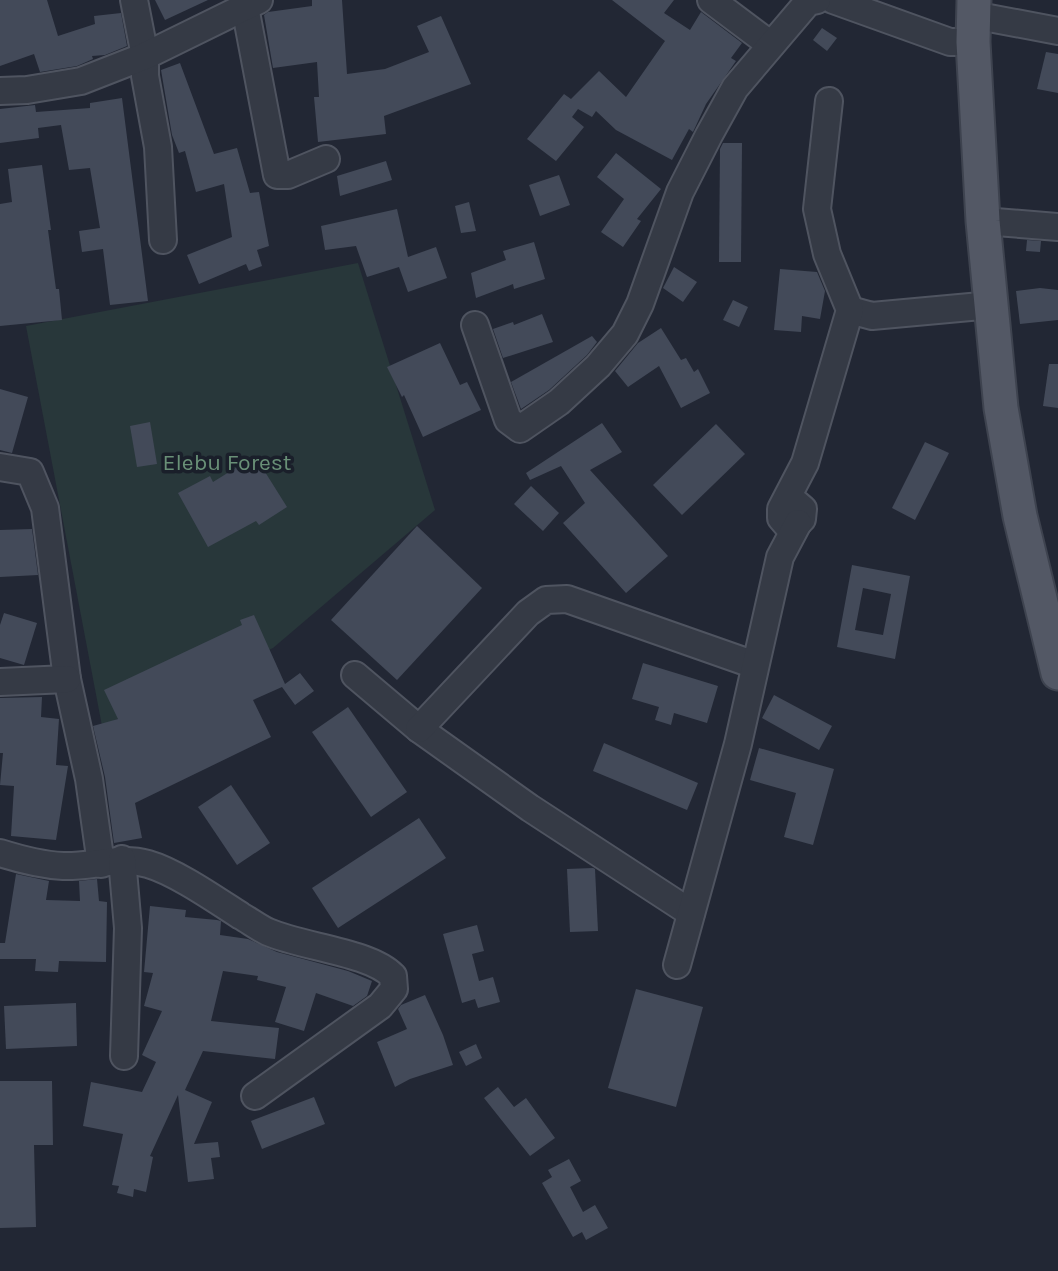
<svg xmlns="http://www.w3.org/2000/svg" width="1058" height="1271" font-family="Karla,sans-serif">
  <rect width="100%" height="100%" fill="#222734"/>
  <!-- green -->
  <path fill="#28373a" d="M 358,263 L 435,510 L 273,648 L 102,726 L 26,326 Z"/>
  <!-- building -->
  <g fill="#434a59" fill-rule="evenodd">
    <path d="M 0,0 L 47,0 L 58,36 L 95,24 L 94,16 L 121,13 L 127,46 L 105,55 L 92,56 L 93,59 L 77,66 L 40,72 L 34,54 L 0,66 Z"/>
    <path d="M 155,0 L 208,0 L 165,20 Z"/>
    <path d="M 312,0 L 342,0 L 347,74 L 385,69 L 429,52 L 417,26 L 441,16 L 471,84 L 384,116 L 386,134 L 318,142 L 314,97 L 319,97 L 317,62 L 273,68 L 264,15 L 268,12 L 312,6 Z"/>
    <path d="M 612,0 L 674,0 L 664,13 L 690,30 L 701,12 L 742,43 L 731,58 L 736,61 L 706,104 L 693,132 L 689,129 L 672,160 L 616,130 L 596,111 L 592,117 L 578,109 L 572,117 L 584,127 L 556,161 L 527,139 L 564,94 L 571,99 L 599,71 L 626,97 L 665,41 Z"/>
    <path d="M 822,28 L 837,38 L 827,51 L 813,40 Z"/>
    <path d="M 1046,52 L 1058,54 L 1058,93 L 1037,89 Z"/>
    <path d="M 180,63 L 214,154 L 237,148 L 250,193 L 259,192 L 269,246 L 257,250 L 262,266 L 249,271 L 246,264 L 199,284 L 187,255 L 232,237 L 224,184 L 196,192 L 185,151 L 179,153 L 172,135 L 161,70 Z"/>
    <path d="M 122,98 L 148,301 L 110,305 L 103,249 L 82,252 L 79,231 L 100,228 L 90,168 L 69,170 L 61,125 L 38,128 L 39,138 L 0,143 L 0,109 L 35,105 L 36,112 L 90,108 L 90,103 Z"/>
    <path d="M 723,143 L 742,143 L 741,262 L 719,262 L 720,149 Z"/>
    <path d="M 616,153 L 661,189 L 637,219 L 641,221 L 623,247 L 601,232 L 624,199 L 597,177 Z"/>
    <path d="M 386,161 L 392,180 L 340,196 L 337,176 Z"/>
    <path d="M 42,165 L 51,230 L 48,230 L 56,289 L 59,289 L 62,320 L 0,326 L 0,204 L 12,202 L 8,169 Z"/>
    <path d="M 559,175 L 570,205 L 540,216 L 529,185 Z"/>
    <path d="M 469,202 L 476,231 L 461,233 L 455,206 Z"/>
    <path d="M 397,209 L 408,257 L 436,247 L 447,278 L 408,292 L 399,267 L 367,277 L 356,246 L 325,250 L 321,226 Z"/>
    <path d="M 1027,240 L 1041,241 L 1040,252 L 1026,251 Z"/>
    <path d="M 534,242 L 545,279 L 514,289 L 513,284 L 476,298 L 471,273 L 506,260 L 503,251 Z"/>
    <path d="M 674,267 L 697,282 L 683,302 L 663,288 Z"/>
    <path d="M 780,269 L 817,272 L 825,291 L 820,319 L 802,316 L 801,332 L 774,330 Z"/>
    <path d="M 1040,288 L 1058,290 L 1058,320 L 1020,324 L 1016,291 Z"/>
    <path d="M 733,300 L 748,307 L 739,327 L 723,320 Z"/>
    <path d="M 542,314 L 553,342 L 503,358 L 493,329 L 513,322 L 514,325 Z"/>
    <path d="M 661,328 L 681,360 L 686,358 L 694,372 L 698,369 L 710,393 L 681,408 L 659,366 L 628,387 L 615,371 L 638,343 Z"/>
    <path d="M 592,336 L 597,342 L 587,355 L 549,390 L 521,409 L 511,382 Z"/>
    <path d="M 440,343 L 460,385 L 467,382 L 481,410 L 423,437 L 404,395 L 402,397 L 387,367 Z"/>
    <path d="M 1049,364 L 1058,364 L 1058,408 L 1043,406 Z"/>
    <path d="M 0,389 L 28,397 L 12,453 L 0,450 Z"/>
    <path d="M 150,422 L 157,464 L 137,467 L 130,426 Z"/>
    <path d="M 602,423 L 622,452 L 590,470 L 668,556 L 626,593 L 563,523 L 585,503 L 561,466 L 530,480 L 526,473 Z"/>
    <path d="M 716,424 L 745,454 L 682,515 L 653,485 Z"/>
    <path d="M 925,442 L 949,453 L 915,520 L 892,508 Z"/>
    <path d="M 255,456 L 287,507 L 259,525 L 256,521 L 208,547 L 178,493 L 210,476 L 213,482 Z"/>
    <path d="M 531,486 L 559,513 L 543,531 L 514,504 Z"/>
    <path d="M 417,526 L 482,588 L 397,680 L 331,620 Z"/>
    <path d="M 32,529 L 38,575 L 0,577 L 0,530 Z"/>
    <path d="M 852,565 L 910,576 L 895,659 L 837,647 ZM 863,588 L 891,594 L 883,635 L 855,630 Z"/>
    <path d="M 4,613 L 37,623 L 24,665 L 0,658 L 0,625 Z"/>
    <path d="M 254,615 L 285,684 L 300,673 L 314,691 L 295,705 L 282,687 L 253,700 L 271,737 L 135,803 L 142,838 L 114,843 L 105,777 L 93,726 L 118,719 L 104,690 L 242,625 L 240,620 Z"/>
    <path d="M 643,663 L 718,686 L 707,723 L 674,713 L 671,725 L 655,720 L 659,707 L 632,699 Z"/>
    <path d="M 774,695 L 832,726 L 819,750 L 762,718 Z"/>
    <path d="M 42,697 L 41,717 L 59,719 L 56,765 L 68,766 L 56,840 L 11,836 L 14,786 L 0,785 L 3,753 L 0,753 L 0,698 Z"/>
    <path d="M 348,707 L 407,792 L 371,817 L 312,732 Z"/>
    <path d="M 604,743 L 698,783 L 687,810 L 593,771 Z"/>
    <path d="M 759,748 L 834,769 L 813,845 L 784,837 L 796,793 L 750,780 Z"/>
    <path d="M 231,785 L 270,843 L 237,865 L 198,807 Z"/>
    <path d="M 419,818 L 446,858 L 338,928 L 312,888 Z"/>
    <path d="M 593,868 L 595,869 L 598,931 L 570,932 L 567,869 Z"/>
    <path d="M 16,874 L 49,881 L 46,900 L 80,901 L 79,881 L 97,879 L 99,901 L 107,902 L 106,962 L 59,961 L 58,972 L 35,971 L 36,959 L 0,959 L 0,943 L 5,943 Z"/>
    <path d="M 150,906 L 186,910 L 185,917 L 217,920 L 221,921 L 220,935 L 248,939 L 277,952 L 348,971 L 372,981 L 367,996 L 353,1006 L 316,993 L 304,1031 L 275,1022 L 286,987 L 257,980 L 258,976 L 223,971 L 211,1021 L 279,1028 L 275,1059 L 203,1051 L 185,1090 L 212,1102 L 194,1144 L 218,1142 L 220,1157 L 211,1158 L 214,1179 L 188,1182 L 178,1095 L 150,1156 L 153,1157 L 146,1192 L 134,1189 L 133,1197 L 117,1193 L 119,1186 L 112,1185 L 123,1134 L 83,1126 L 91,1082 L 142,1092 L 156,1062 L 142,1055 L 162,1011 L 144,1006 L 153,973 L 144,972 Z"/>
    <path d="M 477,925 L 484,951 L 472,954 L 479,981 L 493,977 L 500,1002 L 478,1008 L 475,999 L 462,1003 L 443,934 Z"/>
    <path d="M 636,989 L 703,1007 L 676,1107 L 608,1088 Z"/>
    <path d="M 425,995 L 443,1035 L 453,1065 L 410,1079 L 395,1087 L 377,1042 L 407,1029 L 398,1009 L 401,1005 Z"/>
    <path d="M 76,1003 L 77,1046 L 6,1049 L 4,1006 Z"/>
    <path d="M 476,1044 L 482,1058 L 466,1066 L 459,1052 Z"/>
    <path d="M 0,1081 L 52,1081 L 53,1145 L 34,1145 L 36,1227 L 0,1228 Z"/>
    <path d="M 498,1087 L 514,1107 L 526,1098 L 555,1138 L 530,1156 L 484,1098 Z"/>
    <path d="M 314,1097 L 325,1124 L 262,1149 L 251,1121 Z"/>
    <path d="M 569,1159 L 581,1181 L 570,1187 L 583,1212 L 595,1205 L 608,1228 L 586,1240 L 582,1232 L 573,1237 L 542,1183 L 552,1177 L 548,1170 Z"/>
  </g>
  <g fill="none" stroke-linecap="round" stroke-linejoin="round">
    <!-- minor casing -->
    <g stroke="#4f5460" stroke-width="30">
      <g id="minor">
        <path d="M 134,0 L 145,56 L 145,76 L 158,147 L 163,240"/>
        <path d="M 711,0 L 771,45"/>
        <path d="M 833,0 L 950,42 L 973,42"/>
        <path d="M 245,7 L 277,175 L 288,175 L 326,159"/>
        <path d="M 973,15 L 1058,31"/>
        <path d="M 0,91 L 27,90 L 81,81 L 145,56 L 259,0"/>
        <path d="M 983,221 L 1058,227"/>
        <path d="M 850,310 L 872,316 L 992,305"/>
        <path d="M 475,325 L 508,420 L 520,429 L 559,402 L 598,366 L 625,334 L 640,304 L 680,192 L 709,135 L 735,88 L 808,2 L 817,0"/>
        <path d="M 0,467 L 30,472 L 45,508 L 67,679 L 89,779 L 101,864"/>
        <path d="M 785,505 L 796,503 L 803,509 L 802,519 L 798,523 L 787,525 L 781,518 L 781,509 L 805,463 L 850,310 L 827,254 L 817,209 L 829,101"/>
        <path d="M 355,675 L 419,729 L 530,808 L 691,913"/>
        <path d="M 0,682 L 67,679"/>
        <path d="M 419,729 L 528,613 L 546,600 L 567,599 L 755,665"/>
        <path d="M 0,853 C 19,859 42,865 63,866 C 92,867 119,856 148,864 C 176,872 216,900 241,916 C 250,921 259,928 268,932 C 302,947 370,952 393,976 L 394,989 L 380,1006 L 255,1096"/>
        <path d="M 122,859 L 128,928 L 124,1056"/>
        <path d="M 677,965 L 738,744 L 780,557 L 798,523"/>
      </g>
    </g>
    <!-- major casing -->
    <g stroke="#3e434f" stroke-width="37">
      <path id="major" d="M 974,0 L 973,42 L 983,221 L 1001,408 L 1020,516 L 1058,673"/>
    </g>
    <!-- minor -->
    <use href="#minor" stroke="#353a45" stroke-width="26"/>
    <!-- major -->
    <use href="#major" stroke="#535865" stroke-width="33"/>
  </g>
  <g text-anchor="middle" stroke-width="7" stroke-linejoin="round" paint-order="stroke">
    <!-- park labels -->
    <g font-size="23" fill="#699077" stroke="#1a1f2a">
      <text x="227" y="470">Elebu Forest</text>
    </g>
  </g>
</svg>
